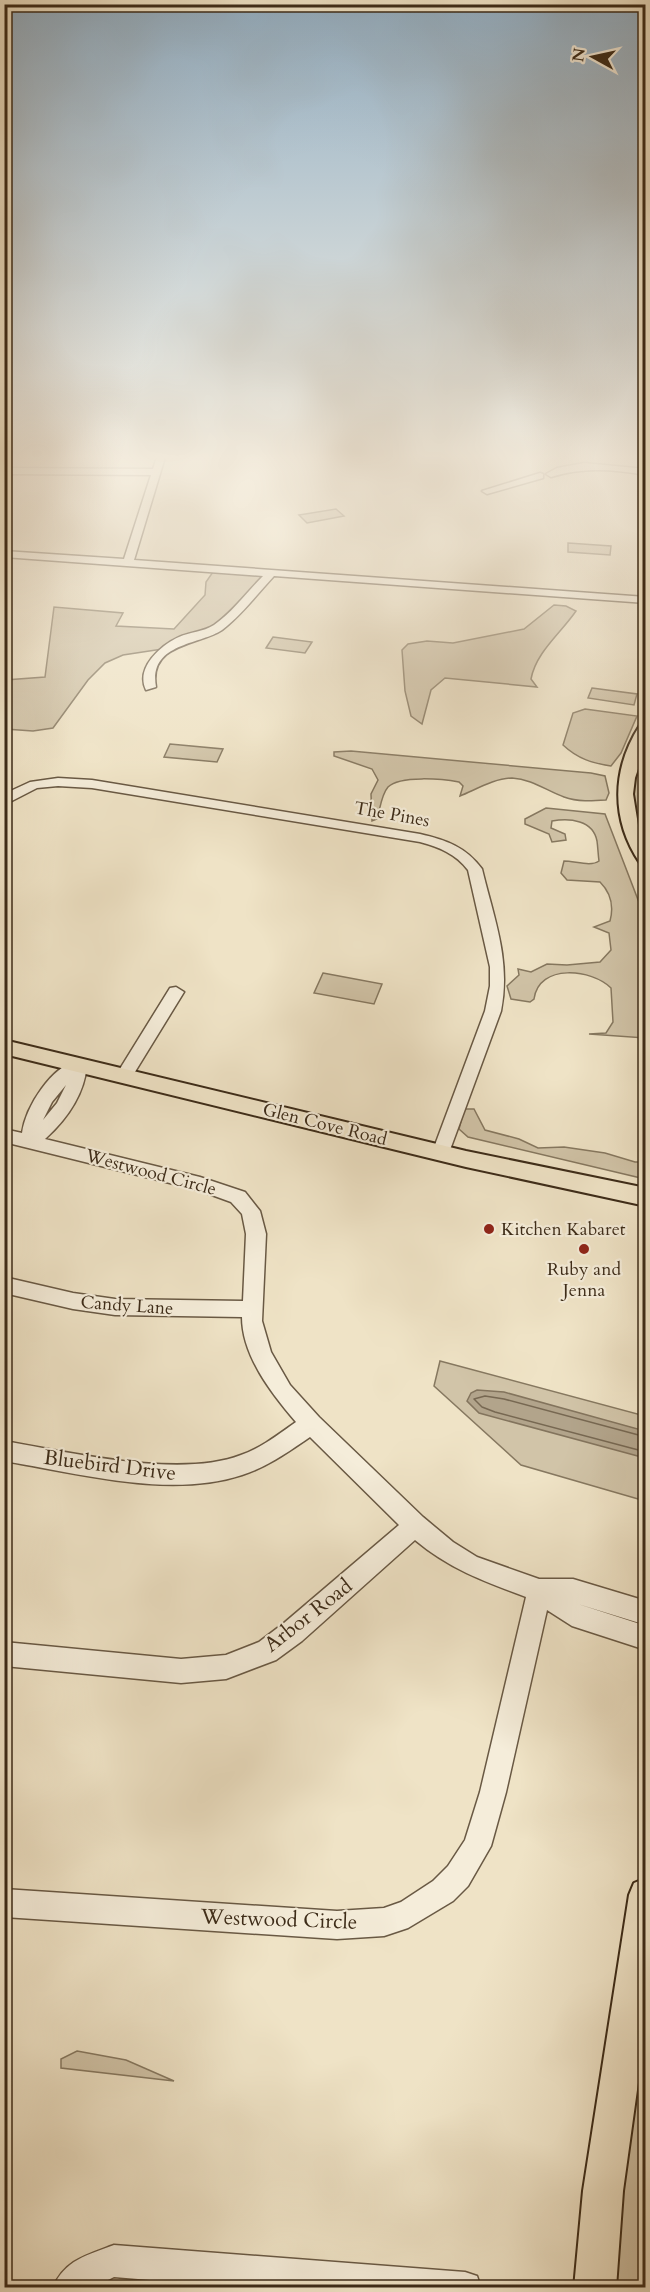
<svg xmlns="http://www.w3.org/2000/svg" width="650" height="2292" font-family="Cardo,serif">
  <rect width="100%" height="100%" fill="#efe3c6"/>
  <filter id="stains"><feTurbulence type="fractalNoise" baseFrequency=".00333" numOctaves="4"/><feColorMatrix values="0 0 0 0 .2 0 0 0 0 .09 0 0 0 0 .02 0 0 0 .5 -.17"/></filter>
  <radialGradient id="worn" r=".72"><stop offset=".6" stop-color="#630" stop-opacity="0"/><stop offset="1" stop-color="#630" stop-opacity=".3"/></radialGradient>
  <!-- green -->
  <g fill="#d1c4a8" stroke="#867860" stroke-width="1.5">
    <path d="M 336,509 L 344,516 L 307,523 L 299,515 Z"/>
    <path d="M 568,543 L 611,546 L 610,555 L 568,552 Z"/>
    <path d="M 215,569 L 270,574 L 222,624 L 169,648 L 123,655 L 105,663 L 88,680 L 53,728 L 33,731 L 5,729 L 5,680 L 45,677 L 54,607 L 123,613 L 116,626 L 174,629 L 205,595 L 206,582 Z"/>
    <path d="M 554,605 L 566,606 L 576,611 C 561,633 536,652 531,679 L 537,687 L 445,678 L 431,690 L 422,724 L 411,716 L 405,691 L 402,650 L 408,644 L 427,641 L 453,643 L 524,629 Z"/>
    <path d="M 273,637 L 312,642 L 305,653 L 266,648 Z"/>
    <path d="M 592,688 L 637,694 L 634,705 L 588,698 Z"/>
    <path d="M 585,709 L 637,716 L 621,753 L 611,766 C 592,763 578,759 563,745 L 573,713 Z"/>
    <path d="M 645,742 L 645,846 L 638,835 L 628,792 Z"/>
    <path d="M 170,744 L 223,749 L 217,762 L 164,757 Z"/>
    <path d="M 351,751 L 591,773 L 605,776 L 609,793 L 606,800 C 592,801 578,802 564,797 C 547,791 532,779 512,778 C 495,778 475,790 460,796 L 463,786 L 459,782 C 443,779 400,775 388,787 C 381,795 380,810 377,819 L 372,821 L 371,794 L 378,780 L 372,769 L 334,756 L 334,752 Z"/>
    <path d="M 546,808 L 605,814 L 645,918 L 645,1038 L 589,1034 L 606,1033 L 613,1022 L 611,988 C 592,969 539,963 534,999 L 530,1002 L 511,999 L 507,986 L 519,975 L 518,969 L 531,972 L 547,964 L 567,965 L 600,962 L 611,950 L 609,933 L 594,927 L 610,921 C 614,906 611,893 600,882 L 567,880 L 561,873 L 564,861 C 575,861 591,867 599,861 C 598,854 598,848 597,841 C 593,820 570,818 552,821 L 551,828 L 565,834 L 566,840 L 552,842 L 549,834 L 525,824 L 525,819 Z"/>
    <path d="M 323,973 L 382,984 L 374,1004 L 314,993 Z"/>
    <path d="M 464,1109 L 474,1109 L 485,1130 L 519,1139 L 538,1148 L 564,1147 L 605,1153 L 635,1162 L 645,1162 L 645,1179 L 468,1137 L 459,1129 Z"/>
    <path d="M 440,1361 L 645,1416 L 645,1501 L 521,1465 L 434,1386 Z"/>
    <path d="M 645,1987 L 645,2287 L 610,2288 Z"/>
    <path d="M 77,2051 L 126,2060 L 174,2081 L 61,2068 L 61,2059 Z"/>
  </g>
  <!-- water -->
  <path fill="#b2a48b" stroke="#83745d" stroke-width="1.5" d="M 477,1390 L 504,1392 L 645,1431 L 645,1458 L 479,1413 L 467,1401 L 471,1393 Z"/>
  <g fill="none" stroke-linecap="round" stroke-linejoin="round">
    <!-- shore -->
    <path stroke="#776852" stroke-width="1.5" d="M 646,1437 L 504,1399 L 485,1396 L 474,1399 L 482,1407 L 495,1412 L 646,1452"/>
    <!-- minor casing -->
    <g stroke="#695944" stroke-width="3">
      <g id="minor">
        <path d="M 158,454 L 166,454 L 134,560 L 646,597 L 646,603 L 274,576 C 257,594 242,615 222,630 C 200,645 148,643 156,687 L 146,690 C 135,668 161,645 179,637 C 190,632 203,632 214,625 C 233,612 247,592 263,576 L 4,557 L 4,551 L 124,559 L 151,475 L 4,474 L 4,468 L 153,469 Z"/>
        <path d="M 584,463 L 646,469 L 646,475 C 612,469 583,467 551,477 L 546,474 L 557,468 Z"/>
        <path d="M 540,473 L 543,474 L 543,478 L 487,494 L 482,491 Z"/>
        <path d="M 58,778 L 92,780 L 420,834 C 446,840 466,847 482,869 C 494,919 511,960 501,1011 L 447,1158 L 435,1158 L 432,1153 L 485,1011 L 490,986 L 490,967 L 468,870 C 456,854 439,847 420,842 L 92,788 L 58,786 L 37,788 L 4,805 L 4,794 L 30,782 Z"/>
        <path d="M 176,987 L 184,992 L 130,1080 L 118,1080 L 115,1076 L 118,1072 L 170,988 Z"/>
        <path d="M 79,1059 L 87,1065 C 84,1095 67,1119 45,1139 L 200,1177 L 245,1192 L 260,1211 L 266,1234 L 262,1321 L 271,1352 L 290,1385 L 319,1417 L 423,1517 L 453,1542 L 477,1557 L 539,1579 L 573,1579 L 646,1601 L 646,1625 L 578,1604 L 646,1626 L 646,1650 L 572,1626 L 547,1610 L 506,1792 L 491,1846 L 468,1886 L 453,1901 L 408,1928 L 384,1936 L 337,1939 L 4,1917 L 4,1889 L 337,1911 L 384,1908 L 401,1902 L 433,1881 L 448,1866 L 465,1840 L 480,1792 L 526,1597 C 483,1581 450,1569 415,1540 L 302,1641 L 276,1660 L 226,1679 L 181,1683 L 4,1666 L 4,1642 L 181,1659 L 226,1655 L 259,1642 L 284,1623 L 399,1525 L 310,1437 C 288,1452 267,1467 242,1475 C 170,1499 77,1473 4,1461 L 4,1441 C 70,1452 179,1479 241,1455 C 261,1448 279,1434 296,1422 C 272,1394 242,1356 242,1317 L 115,1315 L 73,1309 L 4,1293 L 4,1277 L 73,1293 L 115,1299 L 243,1301 L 246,1234 L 242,1214 L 231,1202 L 198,1190 L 4,1142 L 4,1129 L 22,1133 C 26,1106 51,1067 79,1059 ZM 66,1085 L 57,1103 L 43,1120 L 52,1102 Z"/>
        <path d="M 114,2245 L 465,2272 L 477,2276 L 481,2288 L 246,2288 L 114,2277 L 92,2288 L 53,2288 C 64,2260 88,2255 114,2245 Z"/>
      </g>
    </g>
    <!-- major casing -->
    <g stroke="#3c2b18" stroke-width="4">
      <g id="major">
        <path d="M 646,723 L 646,745 L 635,778 L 633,794 L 638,825 L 646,842 L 646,864 L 640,863 C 610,819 612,768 640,725 Z"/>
        <path d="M 4,1040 L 466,1151 L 646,1188 L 646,1206 L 466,1167 L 4,1054 Z"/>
        <path d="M 646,1878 L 646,2025 L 623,2191 L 616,2288 L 574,2288 L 583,2191 L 629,1895 L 634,1883 Z"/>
      </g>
    </g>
    <!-- minor -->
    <use href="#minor" fill="#f5edda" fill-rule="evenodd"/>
    <!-- major -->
    <use href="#major" fill="#efe3c6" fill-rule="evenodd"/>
  </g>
  <!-- sky -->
  <linearGradient id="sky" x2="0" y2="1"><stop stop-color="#92aec3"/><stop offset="0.59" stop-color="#f8f2e5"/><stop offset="1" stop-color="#f8f2e5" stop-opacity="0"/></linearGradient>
  <rect width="650" height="775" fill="url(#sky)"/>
  <!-- markers -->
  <g fill="#8f2418" stroke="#f5edda" stroke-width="2">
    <circle cx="489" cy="1229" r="6"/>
    <circle cx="584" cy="1249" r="6"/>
  </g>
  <g text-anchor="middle" stroke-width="4.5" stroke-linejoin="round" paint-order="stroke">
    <!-- street labels -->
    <g font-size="18" fill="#3c2b18" stroke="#f5edda">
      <text transform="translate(392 814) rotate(10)" y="6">The Pines</text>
      <text transform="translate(325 1124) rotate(14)" y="6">Glen Cove Road</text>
      <text transform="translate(151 1172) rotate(15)" y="6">Westwood Circle</text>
      <text transform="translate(127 1305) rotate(4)" y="6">Candy Lane</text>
    </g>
    <!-- poi labels -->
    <g font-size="18" fill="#3c2b18" stroke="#f5edda" text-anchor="start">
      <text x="501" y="1235">Kitchen Kabaret</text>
      <text x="584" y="1275" text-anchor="middle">Ruby and<tspan x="584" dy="21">Jenna</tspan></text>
    </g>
    <!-- near-street labels -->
    <g font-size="21" fill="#3c2b18" stroke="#f5edda">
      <text transform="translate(110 1465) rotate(7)" y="7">Bluebird Drive</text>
      <text transform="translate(308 1615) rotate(-38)" y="7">Arbor Road</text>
      <text transform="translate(279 1919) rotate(2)" y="7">Westwood Circle</text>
    </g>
  </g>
  <!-- margin -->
  <rect width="650" height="2292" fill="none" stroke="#efe3c6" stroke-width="24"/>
  <rect x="6" y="6" width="638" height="2280" fill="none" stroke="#3c2b18" stroke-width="3"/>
  <rect x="12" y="12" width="626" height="2268" fill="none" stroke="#3c2b18" stroke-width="1.5"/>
  <!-- north arrow -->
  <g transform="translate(593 57) rotate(278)" stroke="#f5edda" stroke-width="4.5" paint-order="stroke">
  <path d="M0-4.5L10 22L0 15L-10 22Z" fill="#3c2b18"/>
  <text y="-9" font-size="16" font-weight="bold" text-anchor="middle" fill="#3c2b18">N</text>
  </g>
  <rect width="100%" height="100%" filter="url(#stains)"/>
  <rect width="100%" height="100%" fill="url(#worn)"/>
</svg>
